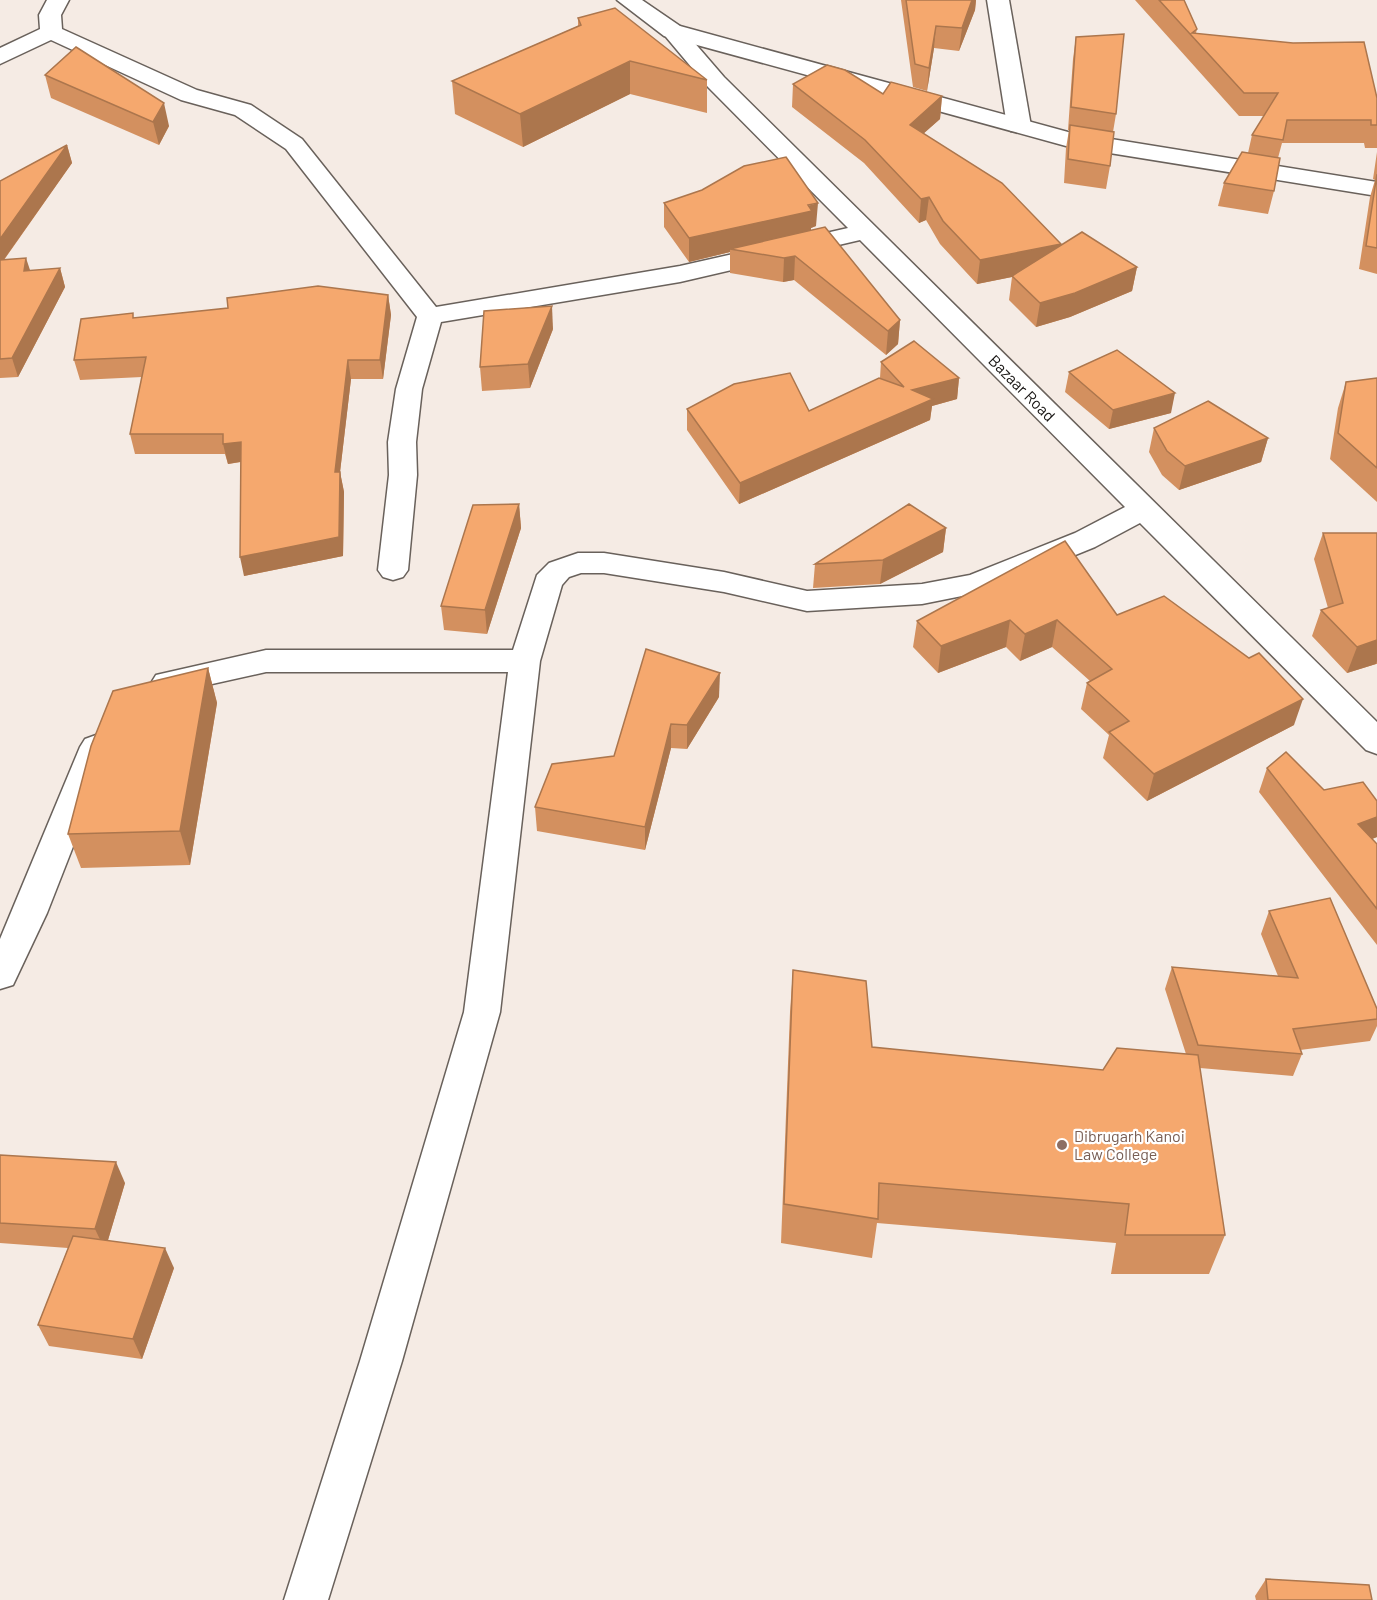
<svg xmlns="http://www.w3.org/2000/svg" width="1377" height="1600" font-family="Barlow,sans-serif">
  <rect width="100%" height="100%" fill="#f5ebe4"/>
  <g fill="none" stroke-linecap="round" stroke-linejoin="round">
    <!-- minor casing -->
    <g stroke="#69615b" stroke-width="3">
      <g id="minor">
        <path d="M 47,0 L 69,0 L 61,15 L 62,29 L 197,90 L 251,105 L 302,139 L 436,307 L 680,266 L 848,228 L 708,87 L 661,31 L 664,26 L 680,26 L 724,77 L 1377,722 L 1377,754 L 1366,750 L 1140,523 L 1095,547 L 987,591 L 922,604 L 807,611 L 724,592 L 604,573 L 581,573 L 569,577 L 562,585 L 540,661 L 500,1012 L 402,1361 L 328,1600 L 284,1600 L 360,1361 L 464,1012 L 508,672 L 266,672 L 167,694 L 156,691 L 151,683 L 156,675 L 266,650 L 513,650 L 537,575 L 549,563 L 578,553 L 604,553 L 724,572 L 807,591 L 922,584 L 970,575 L 1075,533 L 1125,507 L 860,240 L 680,282 L 441,322 L 422,389 L 416,442 L 417,475 L 408,570 L 403,577 L 393,580 L 383,577 L 378,570 L 389,475 L 388,442 L 396,389 L 417,317 L 286,149 L 235,115 L 181,100 L 51,40 L 0,64 L 0,48 L 40,29 L 39,15 Z"/>
        <path d="M 987,0 L 1009,0 L 1031,126 L 1027,131 L 1011,131 L 1007,126 Z"/>
        <path d="M 96,735 L 107,739 L 112,747 L 47,913 L 13,985 L 0,989 L 0,939 L 80,747 L 85,739 Z"/>
      </g>
    </g>
    <!-- major casing -->
    <g stroke="#69615b" stroke-width="3">
      <path id="major" d="M 617,0 L 642,0 L 680,26 L 1068,132 L 1377,182 L 1377,196 L 1066,146 L 664,36 Z"/>
    </g>
    <!-- minor -->
    <use href="#minor" fill="#fff" fill-rule="evenodd"/>
    <!-- major -->
    <use href="#major" fill="#fff" fill-rule="evenodd"/>
  </g>
  <!-- wall -->
  <g fill="#d3905f">
    <path d="M 901,0 L 976,0 L 975,10 L 959,51 L 934,48 L 927,91 L 913,87 Z"/>
    <path d="M 1135,0 L 1184,0 L 1197,29 L 1196,33 L 1377,98 L 1377,148 L 1365,148 L 1364,143 L 1282,143 L 1278,158 L 1274,191 L 1268,214 L 1218,206 L 1224,183 L 1248,153 L 1252,135 L 1264,116 L 1239,116 Z"/>
    <path d="M 578,18 L 707,80 L 707,113 L 630,94 L 523,147 L 455,114 L 452,81 L 578,26 Z"/>
    <path d="M 1076,37 L 1116,114 L 1113,132 L 1110,166 L 1106,189 L 1064,183 L 1066,148 L 1069,130 L 1068,130 L 1073,59 Z"/>
    <path d="M 45,75 L 169,126 L 159,145 L 51,98 Z"/>
    <path d="M 793,84 L 883,94 L 942,96 L 940,119 L 923,134 L 1061,244 L 1061,245 L 1137,267 L 1132,291 L 1070,317 L 1036,327 L 1009,300 L 1012,277 L 977,284 L 940,244 L 926,220 L 919,223 L 864,163 L 792,107 Z"/>
    <path d="M 67,145 L 72,163 L 4,260 L 30,271 L 60,268 L 65,287 L 18,377 L 0,378 L 0,181 Z"/>
    <path d="M 1377,152 L 1377,274 L 1359,269 L 1370,197 L 1375,180 L 1373,179 Z"/>
    <path d="M 664,203 L 816,226 L 811,228 L 811,230 L 900,320 L 898,344 L 886,355 L 794,280 L 783,282 L 730,273 L 730,252 L 689,262 L 664,227 Z"/>
    <path d="M 388,295 L 391,315 L 383,379 L 351,379 L 340,472 L 344,492 L 343,556 L 244,576 L 241,462 L 228,464 L 225,454 L 135,454 L 130,434 L 142,377 L 80,380 L 74,360 L 134,318 Z"/>
    <path d="M 553,329 L 530,388 L 482,391 L 480,367 Z"/>
    <path d="M 881,362 L 959,378 L 957,399 L 932,406 L 930,420 L 739,504 L 687,430 L 687,409 L 809,411 L 880,378 Z"/>
    <path d="M 1069,372 L 1171,413 L 1109,429 L 1065,392 Z"/>
    <path d="M 1377,378 L 1377,502 L 1330,459 L 1338,408 L 1346,382 Z"/>
    <path d="M 1154,428 L 1268,438 L 1261,462 L 1179,490 L 1162,475 L 1149,452 Z"/>
    <path d="M 519,504 L 521,528 L 487,634 L 444,630 L 441,606 Z"/>
    <path d="M 946,528 L 943,552 L 880,584 L 813,588 L 815,564 Z"/>
    <path d="M 1323,533 L 1377,533 L 1377,664 L 1376,664 L 1347,673 L 1312,636 L 1321,610 L 1328,608 L 1314,559 Z"/>
    <path d="M 1117,615 L 1294,725 L 1147,801 L 1103,758 L 1109,735 L 1081,709 L 1087,683 L 1090,681 L 1052,647 L 1020,661 L 1006,647 L 938,673 L 913,647 L 917,621 Z"/>
    <path d="M 208,668 L 217,703 L 190,865 L 81,868 L 68,834 Z"/>
    <path d="M 719,697 L 687,749 L 671,748 L 645,850 L 537,831 L 535,807 L 614,756 Z"/>
    <path d="M 1267,768 L 1324,790 L 1377,801 L 1377,837 L 1372,839 L 1377,844 L 1377,945 L 1259,792 Z"/>
    <path d="M 1269,911 L 1377,1009 L 1377,1026 L 1370,1041 L 1300,1050 L 1302,1054 L 1293,1076 L 1200,1068 L 1225,1235 L 1209,1274 L 1111,1274 L 1116,1243 L 877,1223 L 872,1258 L 781,1243 L 790,1012 L 793,970 L 872,1047 L 1103,1070 L 1186,1054 L 1165,989 L 1172,967 L 1278,976 L 1261,934 Z"/>
    <path d="M 0,1155 L 125,1183 L 108,1240 L 174,1268 L 142,1359 L 49,1346 L 38,1325 L 68,1248 L 0,1243 Z"/>
    <path d="M 1266,1579 L 1372,1600 L 1256,1600 L 1255,1596 Z"/>
  </g>
  <!-- shaded-wall -->
  <g fill="#ac764d">
    <path d="M 972,0 L 976,0 L 975,10 L 959,51 L 962,28 Z"/>
    <path d="M 936,26 L 934,48 L 927,91 L 929,68 Z"/>
    <path d="M 630,61 L 630,94 L 523,147 L 520,114 Z"/>
    <path d="M 942,96 L 940,119 L 907,148 L 910,125 Z"/>
    <path d="M 164,103 L 169,126 L 159,145 L 153,122 Z"/>
    <path d="M 67,145 L 72,163 L 0,265 L 0,239 Z"/>
    <path d="M 929,197 L 926,220 L 919,223 L 921,199 Z"/>
    <path d="M 818,203 L 816,226 L 811,228 L 811,234 L 730,249 L 730,252 L 689,262 L 689,238 Z"/>
    <path d="M 1061,244 L 1057,268 L 977,284 L 980,260 Z"/>
    <path d="M 795,256 L 794,280 L 783,282 L 784,258 Z"/>
    <path d="M 26,258 L 32,276 L 24,271 Z"/>
    <path d="M 1137,267 L 1132,291 L 1070,317 L 1036,327 L 1040,303 Z"/>
    <path d="M 60,268 L 65,287 L 18,377 L 12,358 Z"/>
    <path d="M 388,295 L 391,315 L 383,379 L 380,360 Z"/>
    <path d="M 552,306 L 553,329 L 530,388 L 528,364 Z"/>
    <path d="M 900,320 L 898,344 L 886,355 L 888,331 Z"/>
    <path d="M 348,360 L 351,379 L 340,472 L 344,492 L 343,556 L 244,576 L 240,557 L 335,472 Z"/>
    <path d="M 959,378 L 957,399 L 932,406 L 930,420 L 739,504 L 740,483 L 912,390 Z"/>
    <path d="M 1175,393 L 1171,413 L 1109,429 L 1113,410 Z"/>
    <path d="M 1268,438 L 1261,462 L 1179,490 L 1185,466 Z"/>
    <path d="M 241,442 L 245,461 L 228,464 L 223,444 Z"/>
    <path d="M 519,504 L 521,528 L 487,634 L 485,610 Z"/>
    <path d="M 946,528 L 943,552 L 880,584 L 883,560 Z"/>
    <path d="M 1010,620 L 1006,647 L 938,673 L 941,646 Z"/>
    <path d="M 1057,620 L 1052,647 L 1020,661 L 1025,634 Z"/>
    <path d="M 1377,640 L 1377,661 L 1376,664 L 1347,673 L 1357,647 Z"/>
    <path d="M 208,668 L 217,703 L 190,865 L 180,831 Z"/>
    <path d="M 720,673 L 719,697 L 687,749 L 687,725 Z"/>
    <path d="M 1303,699 L 1294,725 L 1147,801 L 1154,774 Z"/>
    <path d="M 671,724 L 671,748 L 645,850 L 645,827 Z"/>
    <path d="M 1377,817 L 1377,837 L 1348,848 L 1358,824 Z"/>
    <path d="M 116,1162 L 125,1183 L 105,1250 L 95,1229 Z"/>
    <path d="M 165,1248 L 174,1268 L 142,1359 L 133,1339 Z"/>
  </g>
  <!-- building -->
  <g fill="#f5a86e" stroke="#ac764d" stroke-width="1.5">
    <path d="M 906,0 L 972,0 L 962,28 L 936,26 L 929,68 L 915,64 Z"/>
    <path d="M 1159,0 L 1184,0 L 1197,29 L 1192,33 L 1293,43 L 1364,42 L 1377,98 L 1377,125 L 1371,125 L 1371,120 L 1287,120 L 1283,140 L 1252,135 L 1278,93 L 1244,93 Z"/>
    <path d="M 615,8 L 707,80 L 630,61 L 520,114 L 452,81 L 581,25 L 578,18 Z"/>
    <path d="M 1124,34 L 1116,114 L 1071,107 L 1076,37 Z"/>
    <path d="M 76,47 L 164,103 L 153,122 L 45,75 Z"/>
    <path d="M 827,65 L 845,70 L 883,94 L 891,82 L 942,96 L 910,125 L 1002,183 L 1061,244 L 980,260 L 943,221 L 929,197 L 921,199 L 865,140 L 793,84 Z"/>
    <path d="M 1070,125 L 1114,132 L 1110,166 L 1068,159 Z"/>
    <path d="M 67,145 L 0,239 L 0,181 Z"/>
    <path d="M 1242,152 L 1280,158 L 1274,191 L 1224,183 Z"/>
    <path d="M 786,157 L 818,203 L 808,205 L 812,211 L 689,238 L 664,203 L 702,190 L 744,166 Z"/>
    <path d="M 1377,174 L 1377,248 L 1366,246 Z"/>
    <path d="M 825,227 L 900,320 L 888,331 L 795,256 L 784,258 L 730,249 Z"/>
    <path d="M 1082,232 L 1137,267 L 1075,293 L 1040,303 L 1012,276 Z"/>
    <path d="M 26,258 L 24,271 L 60,268 L 12,358 L 0,359 L 0,260 Z"/>
    <path d="M 318,286 L 388,295 L 380,360 L 348,360 L 335,472 L 340,472 L 339,537 L 240,557 L 241,442 L 223,444 L 223,434 L 130,434 L 146,357 L 74,360 L 81,319 L 133,313 L 133,318 L 228,308 L 227,298 Z"/>
    <path d="M 552,306 L 528,364 L 480,367 L 484,311 Z"/>
    <path d="M 914,341 L 959,378 L 912,390 L 933,399 L 740,483 L 687,409 L 734,384 L 790,373 L 809,411 L 879,378 L 904,387 L 881,362 Z"/>
    <path d="M 1117,350 L 1175,393 L 1113,410 L 1069,372 Z"/>
    <path d="M 1377,378 L 1377,468 L 1338,433 L 1346,382 Z"/>
    <path d="M 1208,401 L 1268,438 L 1185,466 L 1167,451 L 1154,428 Z"/>
    <path d="M 519,504 L 485,610 L 441,606 L 473,505 Z"/>
    <path d="M 909,504 L 946,528 L 883,560 L 815,564 Z"/>
    <path d="M 1323,533 L 1377,533 L 1377,640 L 1357,647 L 1321,610 L 1343,603 Z"/>
    <path d="M 1065,541 L 1117,615 L 1164,596 L 1249,658 L 1259,653 L 1303,699 L 1154,774 L 1109,732 L 1129,721 L 1087,683 L 1112,669 L 1057,620 L 1025,634 L 1010,620 L 941,646 L 917,621 Z"/>
    <path d="M 646,649 L 720,673 L 687,725 L 671,724 L 645,827 L 535,807 L 552,764 L 614,756 Z"/>
    <path d="M 208,668 L 180,831 L 68,834 L 91,746 L 113,691 Z"/>
    <path d="M 1286,752 L 1324,790 L 1363,782 L 1377,801 L 1377,817 L 1358,824 L 1377,844 L 1377,909 L 1267,768 Z"/>
    <path d="M 1330,898 L 1377,1009 L 1377,1019 L 1293,1029 L 1302,1054 L 1198,1045 L 1172,967 L 1298,978 L 1269,911 Z"/>
    <path d="M 793,970 L 866,981 L 872,1047 L 1103,1070 L 1117,1048 L 1198,1055 L 1225,1235 L 1125,1235 L 1129,1204 L 879,1183 L 878,1219 L 784,1204 Z"/>
    <path d="M 0,1155 L 116,1162 L 95,1229 L 0,1223 Z"/>
    <path d="M 73,1236 L 165,1248 L 133,1339 L 38,1325 Z"/>
    <path d="M 1266,1579 L 1369,1585 L 1372,1600 L 1268,1600 Z"/>
  </g>
  <!-- markers -->
  <circle fill="#8d6e63" stroke="#fff" stroke-width="2" cx="1062" cy="1145" r="6"/>
  <g text-anchor="middle" stroke-width="4.5" stroke-linejoin="round" paint-order="stroke">
    <!-- street labels -->
    <g font-size="16" fill="#151210" stroke="#fff">
      <text transform="translate(1022 388) rotate(45)" y="6">Bazaar Road</text>
    </g>
    <!-- education labels -->
    <g font-size="16" fill="#785e54" stroke="#fff" text-anchor="start">
      <text x="1074" y="1142">Dibrugarh Kanoi<tspan x="1074" dy="18">Law College</tspan></text>
    </g>
  </g>
</svg>
